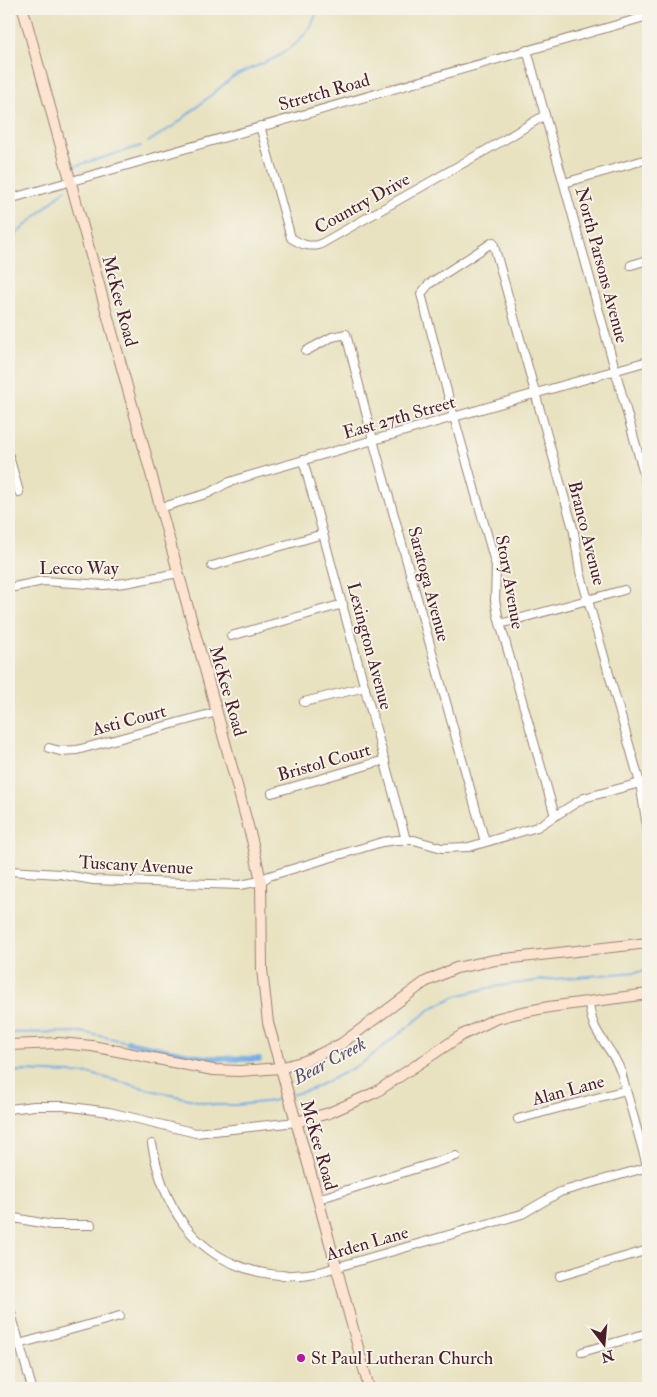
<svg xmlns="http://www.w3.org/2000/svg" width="657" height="1397" font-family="'IM FELL Double Pica',serif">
  <rect width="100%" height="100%" fill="#f7f3e8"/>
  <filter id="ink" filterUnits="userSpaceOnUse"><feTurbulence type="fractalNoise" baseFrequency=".02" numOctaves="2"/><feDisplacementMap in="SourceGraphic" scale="10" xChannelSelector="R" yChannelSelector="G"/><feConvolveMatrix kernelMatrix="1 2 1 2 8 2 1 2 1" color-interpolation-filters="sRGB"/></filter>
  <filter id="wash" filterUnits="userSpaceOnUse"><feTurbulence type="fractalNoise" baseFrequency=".0096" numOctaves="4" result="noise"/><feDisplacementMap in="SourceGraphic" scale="20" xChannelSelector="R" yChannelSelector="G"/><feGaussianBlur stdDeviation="1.12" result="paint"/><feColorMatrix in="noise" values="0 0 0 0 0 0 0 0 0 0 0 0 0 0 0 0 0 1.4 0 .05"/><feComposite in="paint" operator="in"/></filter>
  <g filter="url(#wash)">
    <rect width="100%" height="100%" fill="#e8e2c0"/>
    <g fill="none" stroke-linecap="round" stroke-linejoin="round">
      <!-- stream -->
      <g stroke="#76aee5" stroke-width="2">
        <path d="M 148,142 L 175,125 L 234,76 L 277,57 L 297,43 L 311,27 L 318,9"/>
        <path d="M 75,166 L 141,146"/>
        <path d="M 9,239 L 13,237 L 66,189"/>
        <path d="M 9,1033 L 81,1032 L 128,1042"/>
        <path d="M 9,1072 L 24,1071 L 91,1074 L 155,1091 L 215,1105 L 237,1105 L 272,1101 L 284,1097"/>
        <path d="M 291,1095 L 312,1089 L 361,1064 L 432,1008 L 456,996 L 492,987 L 543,980 L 648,971"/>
      </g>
      <!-- canal -->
      <path stroke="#76aee5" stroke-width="6" d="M 128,1042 L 204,1058 L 259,1059"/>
    </g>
  </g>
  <g filter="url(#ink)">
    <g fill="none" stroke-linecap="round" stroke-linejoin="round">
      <!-- street casing -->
      <g stroke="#998076" stroke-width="10">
        <g id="street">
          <path d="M 527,50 L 648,489"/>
          <path d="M 260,126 L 291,238 C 301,244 307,247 319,245 L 504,140 L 545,115"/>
          <path d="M 564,183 L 648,159"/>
          <path d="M 9,199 L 648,16"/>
          <path d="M 631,265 L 648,260"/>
          <path d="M 306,351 L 332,337 L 346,334 L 373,440 L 485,842"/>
          <path d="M 9,456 L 19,492"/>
          <path d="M 303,460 L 406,840"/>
          <path d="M 160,508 L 209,493 L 227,483 L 245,477 L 648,361"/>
          <path d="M 212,566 L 323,534"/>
          <path d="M 9,588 L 43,581 L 104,585 L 125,583 L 178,573"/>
          <path d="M 500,624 L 624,590"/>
          <path d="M 231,636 L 343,604"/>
          <path d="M 304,702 L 365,687"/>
          <path d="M 49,748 L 60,751 L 77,750 L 217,712"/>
          <path d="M 272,793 L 385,760"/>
          <path d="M 555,816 L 498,616 L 495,600 L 496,566 L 454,417 L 421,294 L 429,284 L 493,242 L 574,532 L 580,572 L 640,783 L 648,832"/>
          <path d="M 9,871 L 60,874 L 93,880 L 240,885 L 261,881 L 269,876 L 382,842 L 397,840 L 414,840 L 442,848 L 469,847 L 537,827 L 584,798 L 640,783"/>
          <path d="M 589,1001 C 591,1037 610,1042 621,1072 L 648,1169"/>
          <path d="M 9,1109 L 34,1106 L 64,1106 L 109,1112 L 196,1133 L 296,1122"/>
          <path d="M 518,1119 L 626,1090"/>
          <path d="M 152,1144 C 157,1172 166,1200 183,1223 C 214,1266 269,1283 320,1272 L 522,1214 L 560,1192 L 648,1167"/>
          <path d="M 318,1199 L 456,1156"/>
          <path d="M 9,1217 L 52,1225 L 91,1225"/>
          <path d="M 560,1276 L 648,1250"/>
          <path d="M 9,1306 L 32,1388"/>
          <path d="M 19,1344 L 120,1316"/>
          <path d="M 582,1352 L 648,1333"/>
        </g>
      </g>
      <!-- secondary casing -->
      <g stroke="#998076" stroke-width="12">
        <g id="secondary">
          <path d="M 23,9 L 252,840 L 261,881 L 262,969 L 268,1023 L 318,1199 L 369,1388"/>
          <path d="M 9,1045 L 59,1043 L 92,1046 L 213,1070 L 240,1071 L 280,1068 L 305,1061 L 341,1044 L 425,982 L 456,968 L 495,960 L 648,943"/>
          <path d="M 296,1122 L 329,1113 L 376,1092 L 462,1035 L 495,1019 L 518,1013 L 549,1007 L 648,994"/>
        </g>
      </g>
      <!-- street -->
      <use href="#street" stroke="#fff" stroke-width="8"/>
      <!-- secondary -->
      <use href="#secondary" stroke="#fde4d1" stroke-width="10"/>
    </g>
  </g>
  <!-- markers -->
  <circle fill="#b5179e" stroke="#f7f3e8" stroke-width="2" cx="301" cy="1358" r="5"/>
  <g text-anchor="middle" stroke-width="4" stroke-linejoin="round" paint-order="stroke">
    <!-- street labels -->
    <g font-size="18" fill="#4a1f2b" stroke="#f7f3e8">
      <text transform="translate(324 92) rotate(-16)" y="6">Stretch Road</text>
      <text transform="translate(362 203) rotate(-29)" y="6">Country Drive</text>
      <text transform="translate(602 265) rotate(75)" y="6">North Parsons Avenue</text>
      <text transform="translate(120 301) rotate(75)" y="6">McKee Road</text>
      <text transform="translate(399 417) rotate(-16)" y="6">East 27th Street</text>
      <text transform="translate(587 533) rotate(76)" y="6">Branco Avenue</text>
      <text x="79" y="574">Lecco Way</text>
      <text transform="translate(510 582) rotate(80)" y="6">Story Avenue</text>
      <text transform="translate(429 584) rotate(75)" y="6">Saratoga Avenue</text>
      <text transform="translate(370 646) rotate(75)" y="6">Lexington Avenue</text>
      <text transform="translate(228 691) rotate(74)" y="6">McKee Road</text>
      <text transform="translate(129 720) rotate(-15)" y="6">Asti Court</text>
      <text transform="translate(324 762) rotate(-16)" y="6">Bristol Court</text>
      <text transform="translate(136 865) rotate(3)" y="6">Tuscany Avenue</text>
      <text transform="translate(568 1090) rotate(-15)" y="6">Alan Lane</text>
      <text transform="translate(319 1145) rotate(74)" y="6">McKee Road</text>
      <text transform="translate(367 1243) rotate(-16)" y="6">Arden Lane</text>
    </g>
    <!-- poi labels -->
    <g font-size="18" fill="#4a1f2b" stroke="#f7f3e8" text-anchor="start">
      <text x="311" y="1364">St Paul Lutheran Church</text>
    </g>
    <!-- water labels -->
    <g font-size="19" font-style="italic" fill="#59516c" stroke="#f7f3e8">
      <text transform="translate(329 1060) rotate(-28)" y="7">Bear Creek</text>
    </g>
  </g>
  <!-- margin -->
  <rect width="657" height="1397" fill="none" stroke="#f7f3e8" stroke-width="30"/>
  <!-- north arrow -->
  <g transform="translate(604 1344) rotate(164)" stroke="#f7f3e8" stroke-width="4" paint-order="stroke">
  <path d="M0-4L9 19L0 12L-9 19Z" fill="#4a1f2b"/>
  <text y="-8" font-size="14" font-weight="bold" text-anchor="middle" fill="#4a1f2b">N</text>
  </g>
</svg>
